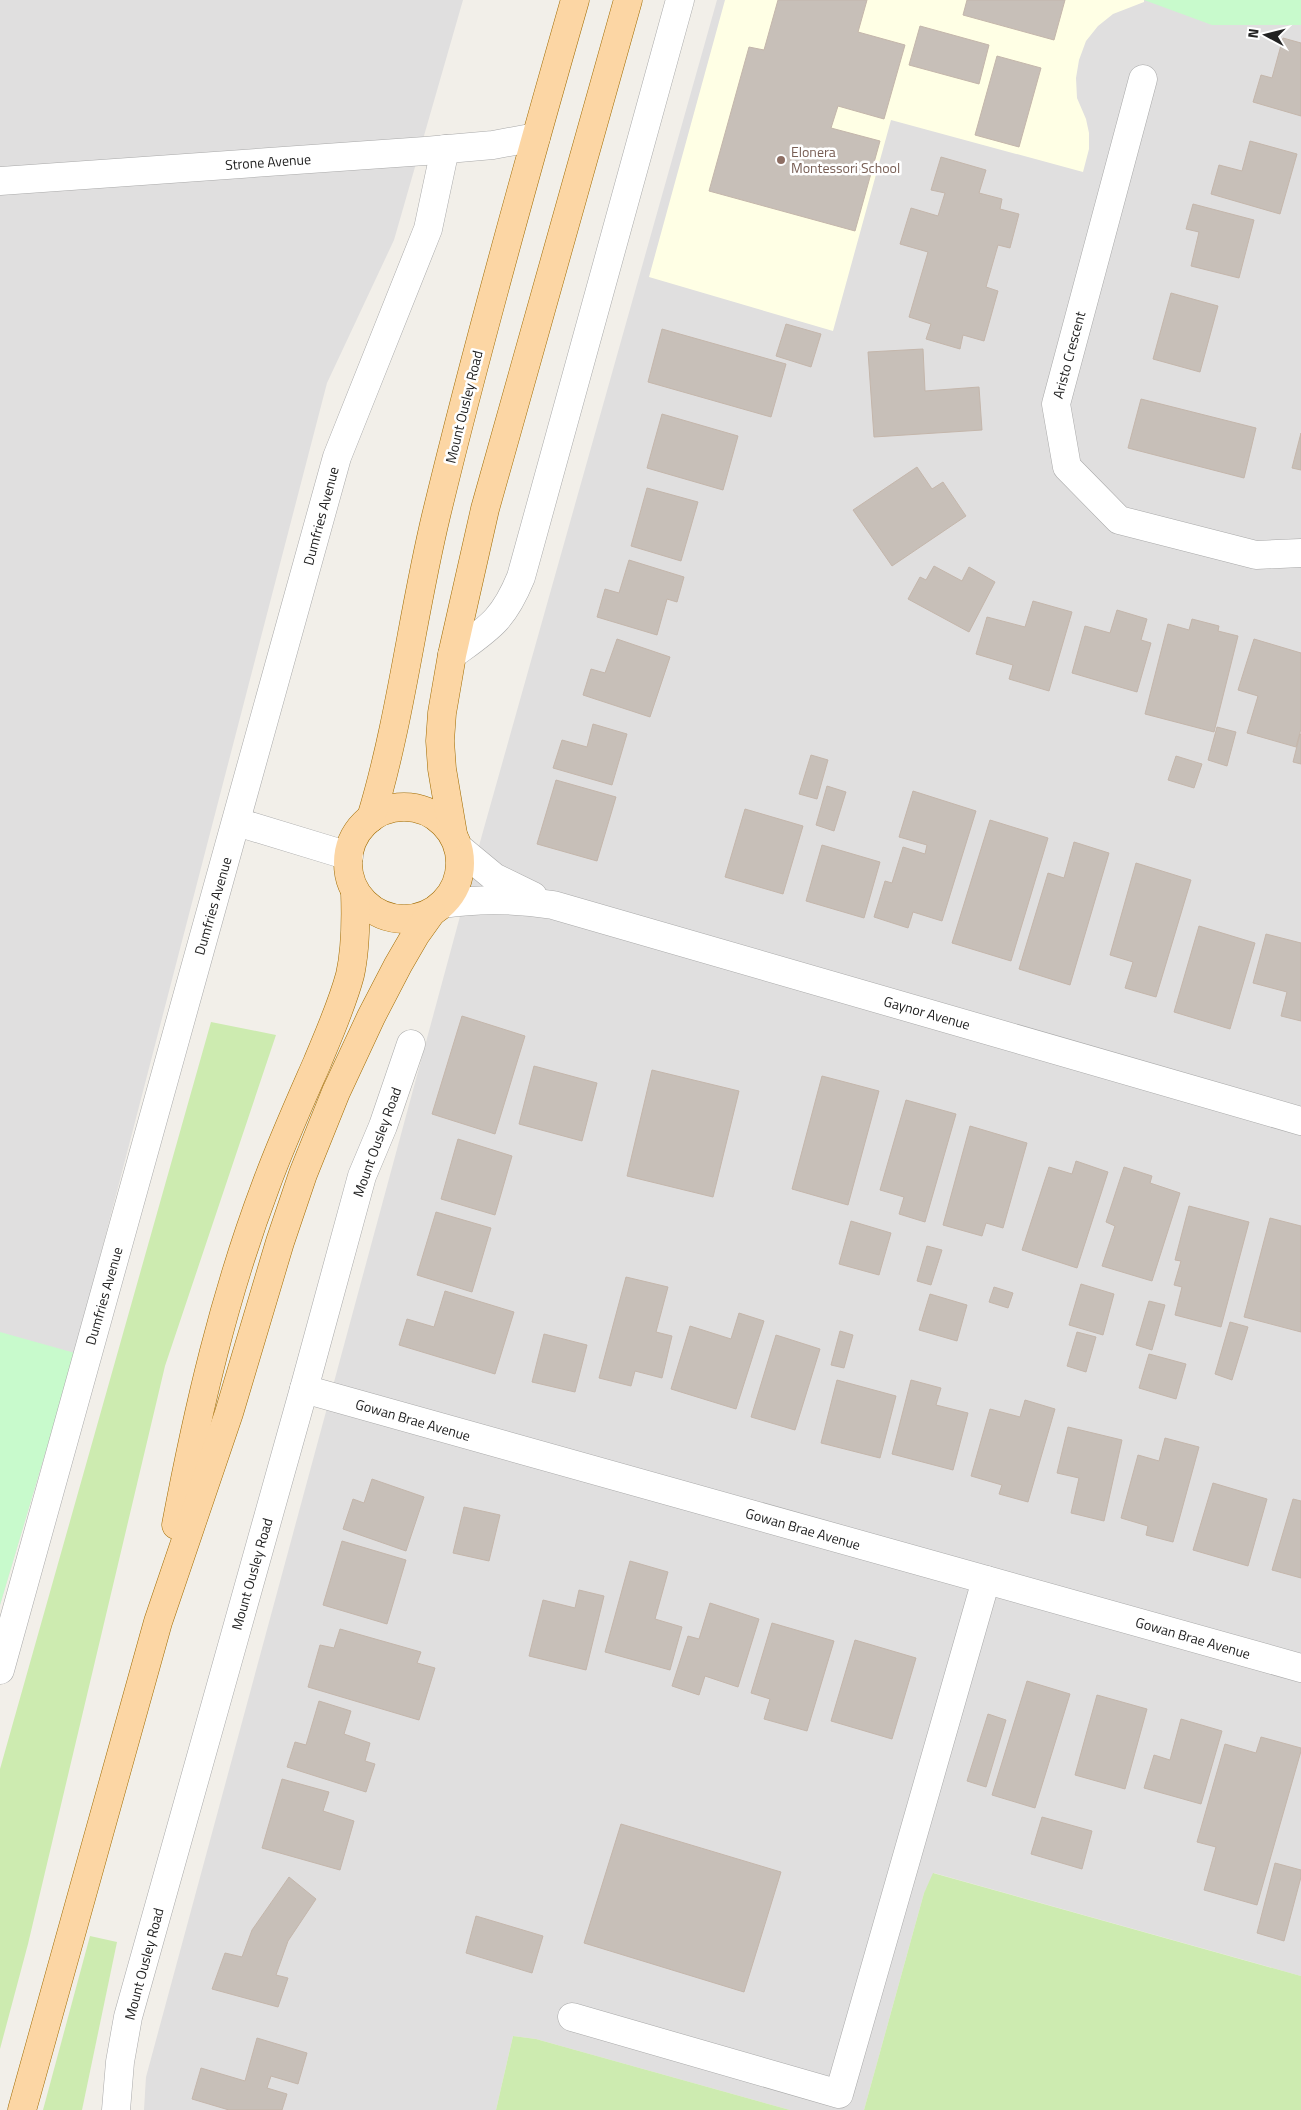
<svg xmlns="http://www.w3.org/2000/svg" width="1301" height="2110" font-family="'Titillium Web',sans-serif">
  <rect width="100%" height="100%" fill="#f2efe9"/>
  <!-- residential -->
  <g fill="#e0dfdf">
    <path d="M 0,0 L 463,0 L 394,240 L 327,383 L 75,1353 L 0,1605 Z"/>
    <path d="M 717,0 L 1301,0 L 1301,1976 L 934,1873 L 924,1893 L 864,2110 L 790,2110 L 536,2039 L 513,2036 L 496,2110 L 144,2110 L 146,2077 L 482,835 Z"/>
  </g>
  <!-- education -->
  <path fill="#ffffe5" d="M 725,0 L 1144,0 L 1144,2 L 1113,14 L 1098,26 L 1086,41 L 1079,60 L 1076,78 L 1077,98 L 1086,119 L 1089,133 L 1089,149 L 1083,172 L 891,120 L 833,331 L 649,277 Z"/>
  <!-- grass -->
  <g fill="#cdebb0">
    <path d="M 211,1022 L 276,1035 L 165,1366 L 28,1944 L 0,2049 L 0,1769 Z"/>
    <path d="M 933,1873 L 1301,1976 L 1301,2110 L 864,2110 L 924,1893 Z"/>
    <path d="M 90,1936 L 117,1942 L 82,2110 L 43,2110 Z"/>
    <path d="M 513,2036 L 536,2039 L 790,2110 L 496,2110 Z"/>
  </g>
  <!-- park -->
  <g fill="#c8facc">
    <path d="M 1144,0 L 1301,0 L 1301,25 L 1212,25 Z"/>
    <path d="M 0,1332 L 75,1353 L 0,1605 Z"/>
  </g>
  <!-- building -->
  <g fill="#c7bfb8" stroke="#c4b6ab">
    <path d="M 778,0 L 867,0 L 858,32 L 905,45 L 884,119 L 838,106 L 831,128 L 880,141 L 855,231 L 709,191 L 749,47 L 764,50 Z"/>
    <path d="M 967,0 L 1065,0 L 1054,40 L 963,15 Z"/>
    <path d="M 920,26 L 989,45 L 979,84 L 909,65 Z"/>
    <path d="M 1283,38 L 1301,43 L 1301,116 L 1253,102 L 1261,75 L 1272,78 Z"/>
    <path d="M 997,56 L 1041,68 L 1019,147 L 975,135 Z"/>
    <path d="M 1250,141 L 1297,154 L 1280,214 L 1211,194 L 1219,165 L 1242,171 Z"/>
    <path d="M 941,157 L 986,170 L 979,193 L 1002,199 L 1000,209 L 1019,214 L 1010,248 L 998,245 L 986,287 L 998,291 L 984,341 L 963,335 L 960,349 L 926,339 L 931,324 L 909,317 L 928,252 L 900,244 L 911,208 L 938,216 L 945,193 L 931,190 Z"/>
    <path d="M 1193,204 L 1254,220 L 1239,278 L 1191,266 L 1199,232 L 1186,229 Z"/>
    <path d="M 1171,293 L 1218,306 L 1200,372 L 1153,359 Z"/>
    <path d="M 786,324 L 821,334 L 811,367 L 776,356 Z"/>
    <path d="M 662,329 L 786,364 L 771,417 L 648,382 Z"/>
    <path d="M 923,349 L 925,391 L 979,387 L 982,430 L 874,437 L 868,352 Z"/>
    <path d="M 1141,399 L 1256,428 L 1244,478 L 1128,448 Z"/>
    <path d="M 662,414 L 738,436 L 723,490 L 647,468 Z"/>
    <path d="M 1301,433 L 1301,470 L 1292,468 Z"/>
    <path d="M 917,467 L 932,489 L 943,482 L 966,516 L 892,566 L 853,510 Z"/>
    <path d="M 647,488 L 698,502 L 681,561 L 631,546 Z"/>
    <path d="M 629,560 L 684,577 L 677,602 L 667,599 L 657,635 L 597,617 L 605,589 L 619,593 Z"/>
    <path d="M 934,566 L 962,581 L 969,567 L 995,582 L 969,632 L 908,599 L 920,577 L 926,580 Z"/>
    <path d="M 1033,601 L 1072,612 L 1049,691 L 1009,679 L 1013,665 L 976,654 L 987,617 L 1025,627 Z"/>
    <path d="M 1117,610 L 1147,619 L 1141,640 L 1151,643 L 1137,692 L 1072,673 L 1085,626 L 1110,633 Z"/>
    <path d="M 1192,619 L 1219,626 L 1218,631 L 1238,636 L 1214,732 L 1145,714 L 1168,624 L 1189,630 Z"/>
    <path d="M 617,639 L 670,657 L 650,717 L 583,695 L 591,669 L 605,673 Z"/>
    <path d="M 1254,639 L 1301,653 L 1301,729 L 1296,747 L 1247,733 L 1258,696 L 1238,690 Z"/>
    <path d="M 593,724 L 627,734 L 612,785 L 553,768 L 562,740 L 587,747 Z"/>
    <path d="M 1217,727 L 1236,732 L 1227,766 L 1208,760 Z"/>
    <path d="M 1300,734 L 1301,734 L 1301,764 L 1293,762 Z"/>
    <path d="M 811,755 L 828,760 L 817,799 L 799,794 Z"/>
    <path d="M 1176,756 L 1202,764 L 1194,788 L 1168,780 Z"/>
    <path d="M 556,780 L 616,797 L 597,861 L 537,844 Z"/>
    <path d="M 827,786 L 846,792 L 834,831 L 816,825 Z"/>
    <path d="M 913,791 L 976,811 L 942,921 L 913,912 L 908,928 L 874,917 L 885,881 L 892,883 L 903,847 L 925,854 L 927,845 L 899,837 Z"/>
    <path d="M 745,809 L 803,826 L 783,894 L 725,877 Z"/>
    <path d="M 990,820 L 1048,838 L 1011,961 L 952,943 Z"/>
    <path d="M 1074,842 L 1109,853 L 1070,985 L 1019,969 L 1048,873 L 1064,878 Z"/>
    <path d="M 822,845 L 880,862 L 864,918 L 806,901 Z"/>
    <path d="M 1136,863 L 1191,880 L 1156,997 L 1125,988 L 1133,962 L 1110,955 Z"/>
    <path d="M 1199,926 L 1255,943 L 1230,1029 L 1174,1012 Z"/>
    <path d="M 1266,934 L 1301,943 L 1301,1021 L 1281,1016 L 1287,992 L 1253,983 Z"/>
    <path d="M 462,1016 L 525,1036 L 495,1134 L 432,1114 Z"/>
    <path d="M 534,1066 L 597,1083 L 582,1141 L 519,1124 Z"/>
    <path d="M 652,1070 L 739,1091 L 713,1197 L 627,1176 Z"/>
    <path d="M 822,1076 L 879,1091 L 848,1205 L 792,1189 Z"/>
    <path d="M 906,1100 L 956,1114 L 925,1222 L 899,1214 L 904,1197 L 880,1190 Z"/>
    <path d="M 970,1126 L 1027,1143 L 1003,1228 L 986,1223 L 982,1236 L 943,1225 Z"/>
    <path d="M 458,1139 L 512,1156 L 495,1215 L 441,1199 Z"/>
    <path d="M 1076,1161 L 1108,1172 L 1077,1268 L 1022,1250 L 1049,1167 L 1072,1174 Z"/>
    <path d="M 1124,1167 L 1152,1176 L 1150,1183 L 1180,1193 L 1152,1281 L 1102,1266 L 1115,1226 L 1106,1222 Z"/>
    <path d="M 1189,1206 L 1249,1222 L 1221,1327 L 1175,1315 L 1182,1287 L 1174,1285 L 1181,1261 L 1175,1260 Z"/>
    <path d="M 436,1212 L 491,1228 L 472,1292 L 417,1275 Z"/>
    <path d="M 1270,1218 L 1301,1226 L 1301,1332 L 1244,1317 Z"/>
    <path d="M 851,1221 L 891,1233 L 879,1275 L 839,1264 Z"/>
    <path d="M 927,1246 L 942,1250 L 931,1285 L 917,1281 Z"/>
    <path d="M 626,1277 L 668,1287 L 656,1332 L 672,1336 L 662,1378 L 635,1371 L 631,1386 L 599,1378 Z"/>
    <path d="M 1081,1284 L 1114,1294 L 1103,1335 L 1069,1325 Z"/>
    <path d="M 994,1287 L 1013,1293 L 1008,1308 L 989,1302 Z"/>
    <path d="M 445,1291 L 514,1312 L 495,1374 L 399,1345 L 407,1319 L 434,1327 Z"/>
    <path d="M 930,1294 L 967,1305 L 957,1341 L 919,1330 Z"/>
    <path d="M 1149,1301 L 1165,1305 L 1152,1350 L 1136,1345 Z"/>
    <path d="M 739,1313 L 764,1321 L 736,1409 L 671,1389 L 690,1326 L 731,1339 Z"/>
    <path d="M 1230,1322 L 1248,1327 L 1232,1380 L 1215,1374 Z"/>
    <path d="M 840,1331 L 853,1335 L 844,1368 L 831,1365 Z"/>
    <path d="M 1077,1332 L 1096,1337 L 1086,1372 L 1067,1366 Z"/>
    <path d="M 544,1334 L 587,1345 L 575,1392 L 532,1382 Z"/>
    <path d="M 776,1335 L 820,1349 L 795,1430 L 751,1417 Z"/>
    <path d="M 1149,1354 L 1186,1364 L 1176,1399 L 1139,1388 Z"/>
    <path d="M 837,1380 L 896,1396 L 880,1458 L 821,1443 Z"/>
    <path d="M 911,1380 L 941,1388 L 936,1405 L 968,1413 L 953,1470 L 892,1454 Z"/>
    <path d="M 1025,1400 L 1055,1409 L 1028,1502 L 999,1494 L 1002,1485 L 971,1476 L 990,1409 L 1020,1417 Z"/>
    <path d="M 1068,1427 L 1122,1440 L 1104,1521 L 1071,1513 L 1079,1478 L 1057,1473 Z"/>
    <path d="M 1165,1438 L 1199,1447 L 1173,1542 L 1146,1535 L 1148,1526 L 1121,1518 L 1138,1455 L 1159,1461 Z"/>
    <path d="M 372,1479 L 424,1497 L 406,1551 L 343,1529 L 353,1499 L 364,1503 Z"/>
    <path d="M 1213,1483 L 1267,1499 L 1248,1566 L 1193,1550 Z"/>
    <path d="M 1293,1499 L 1301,1501 L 1301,1578 L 1272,1570 Z"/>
    <path d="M 464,1507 L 500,1515 L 489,1561 L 453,1553 Z"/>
    <path d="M 342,1541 L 406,1560 L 387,1624 L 323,1605 Z"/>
    <path d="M 630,1561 L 668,1572 L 655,1619 L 682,1627 L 670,1670 L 605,1652 Z"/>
    <path d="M 579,1590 L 604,1596 L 586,1670 L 529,1656 L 543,1600 L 575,1608 Z"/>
    <path d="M 710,1603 L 759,1619 L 738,1687 L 705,1676 L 699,1695 L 672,1686 L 688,1636 L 699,1639 Z"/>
    <path d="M 772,1623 L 834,1641 L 807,1731 L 764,1719 L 770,1699 L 751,1693 Z"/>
    <path d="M 340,1629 L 421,1652 L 417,1663 L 435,1668 L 419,1720 L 308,1687 L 320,1645 L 334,1648 Z"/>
    <path d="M 855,1640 L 916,1658 L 892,1739 L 831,1721 Z"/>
    <path d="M 1027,1681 L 1070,1694 L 1035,1808 L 992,1795 Z"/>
    <path d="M 1097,1695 L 1147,1709 L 1125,1789 L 1075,1775 Z"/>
    <path d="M 319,1701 L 351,1711 L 344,1734 L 370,1743 L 365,1761 L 375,1764 L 366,1792 L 287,1767 L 295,1742 L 306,1745 Z"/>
    <path d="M 988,1714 L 1006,1720 L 986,1787 L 967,1781 Z"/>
    <path d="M 1181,1719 L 1222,1731 L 1201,1804 L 1144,1788 L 1154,1755 L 1170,1760 Z"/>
    <path d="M 1261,1737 L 1301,1748 L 1301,1751 L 1257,1905 L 1204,1890 L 1216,1847 L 1197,1842 L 1225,1744 L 1256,1753 Z"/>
    <path d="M 282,1779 L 329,1792 L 323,1811 L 354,1821 L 340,1870 L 262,1848 Z"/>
    <path d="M 1042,1817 L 1092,1831 L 1082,1869 L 1031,1854 Z"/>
    <path d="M 621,1824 L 781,1872 L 744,1992 L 584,1943 Z"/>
    <path d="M 1275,1863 L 1301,1870 L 1301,1877 L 1284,1941 L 1257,1933 Z"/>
    <path d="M 289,1877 L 316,1899 L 288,1941 L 276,1975 L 288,1978 L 278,2007 L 212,1989 L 225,1953 L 242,1957 L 252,1930 Z"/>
    <path d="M 476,1916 L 543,1936 L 532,1973 L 466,1953 Z"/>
    <path d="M 257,2038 L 307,2053 L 298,2084 L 271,2076 L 267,2088 L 287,2094 L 282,2110 L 229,2110 L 192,2099 L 201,2068 L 245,2081 Z"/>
  </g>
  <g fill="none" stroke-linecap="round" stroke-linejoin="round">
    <!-- minor casing -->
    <g stroke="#a9a9a9" stroke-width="29">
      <g id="minor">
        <path d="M 1143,79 L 1056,404 L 1067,467 L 1119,520 L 1256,555 L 1301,553"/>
        <path d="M 0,181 L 425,151 L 493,145 L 536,137"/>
        <path d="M 452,655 C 489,628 503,621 521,577 L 680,0"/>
        <path d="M 237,822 L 349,856"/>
        <path d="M 459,848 L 494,877 L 533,896"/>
        <path d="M 443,904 C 481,898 515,899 553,905 L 1301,1121"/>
        <path d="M 304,1389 L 1301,1668"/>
        <path d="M 0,1670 L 337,457 L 428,229 L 445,149"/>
        <path d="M 572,2017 L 839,2094 L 986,1580"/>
        <path d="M 116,2110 L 120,2062 L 128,2017 L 304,1389 L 362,1176 L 383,1126 L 411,1044"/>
      </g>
    </g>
    <!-- major casing -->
    <g stroke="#a06b00" stroke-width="29">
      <g id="major">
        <circle cx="404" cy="863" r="56"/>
        <path d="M 371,818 C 401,719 412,616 436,516 C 478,342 526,171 575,0"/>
        <path d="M 453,834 L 442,769 L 440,741 L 442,713 L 452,655 L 485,509 L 628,0"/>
        <path d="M 176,1525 C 198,1409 224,1296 266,1185 C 281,1144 299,1104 317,1063 C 329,1034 342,1005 350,975 C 356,948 356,920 355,892"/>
        <path d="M 22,2110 L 158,1622 L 229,1413 L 280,1242 L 303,1174 L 336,1092 L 371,1017 L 398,965 L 416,934 L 431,913"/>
      </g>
    </g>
    <!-- minor -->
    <use href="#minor" stroke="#fff" stroke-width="28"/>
    <!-- major -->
    <use href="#major" stroke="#fcd6a4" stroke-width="28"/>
  </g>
  <!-- markers -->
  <circle fill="#8d6e63" stroke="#fff" stroke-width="2" cx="781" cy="160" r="5"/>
  <g text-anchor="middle" stroke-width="5" stroke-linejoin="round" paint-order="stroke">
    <!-- education labels -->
    <g font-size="14" fill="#785e54" stroke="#fff" text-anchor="start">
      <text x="791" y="157">Elonera<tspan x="791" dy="16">Montessori School</tspan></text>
    </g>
    <!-- street labels -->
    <g font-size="14" fill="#222" stroke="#fff">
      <text transform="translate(268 162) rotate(-4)" y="5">Strone Avenue</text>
      <text transform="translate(1069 355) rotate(-75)" y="5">Aristo Crescent</text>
      <text transform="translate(464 407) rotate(-76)" y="5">Mount Ousley Road</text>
      <text transform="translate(321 516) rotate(-75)" y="5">Dumfries Avenue</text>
      <text transform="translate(213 906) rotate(-74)" y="5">Dumfries Avenue</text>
      <text transform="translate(927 1013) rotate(16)" y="5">Gaynor Avenue</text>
      <text transform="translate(377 1142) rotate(-70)" y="5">Mount Ousley Road</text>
      <text transform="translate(104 1296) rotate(-74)" y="5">Dumfries Avenue</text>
      <text transform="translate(413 1420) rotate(16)" y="5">Gowan Brae Avenue</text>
      <text transform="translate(803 1529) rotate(16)" y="5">Gowan Brae Avenue</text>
      <text transform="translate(252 1574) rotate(-74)" y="5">Mount Ousley Road</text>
      <text transform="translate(1193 1638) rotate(16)" y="5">Gowan Brae Avenue</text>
      <text transform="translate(144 1964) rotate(-75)" y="5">Mount Ousley Road</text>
    </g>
  </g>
  <!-- north arrow -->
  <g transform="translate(1266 35) rotate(277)" stroke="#ffffff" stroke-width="4" paint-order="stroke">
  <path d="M0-4L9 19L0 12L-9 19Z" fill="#222222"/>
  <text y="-8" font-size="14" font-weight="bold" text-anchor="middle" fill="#222222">N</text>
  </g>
</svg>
